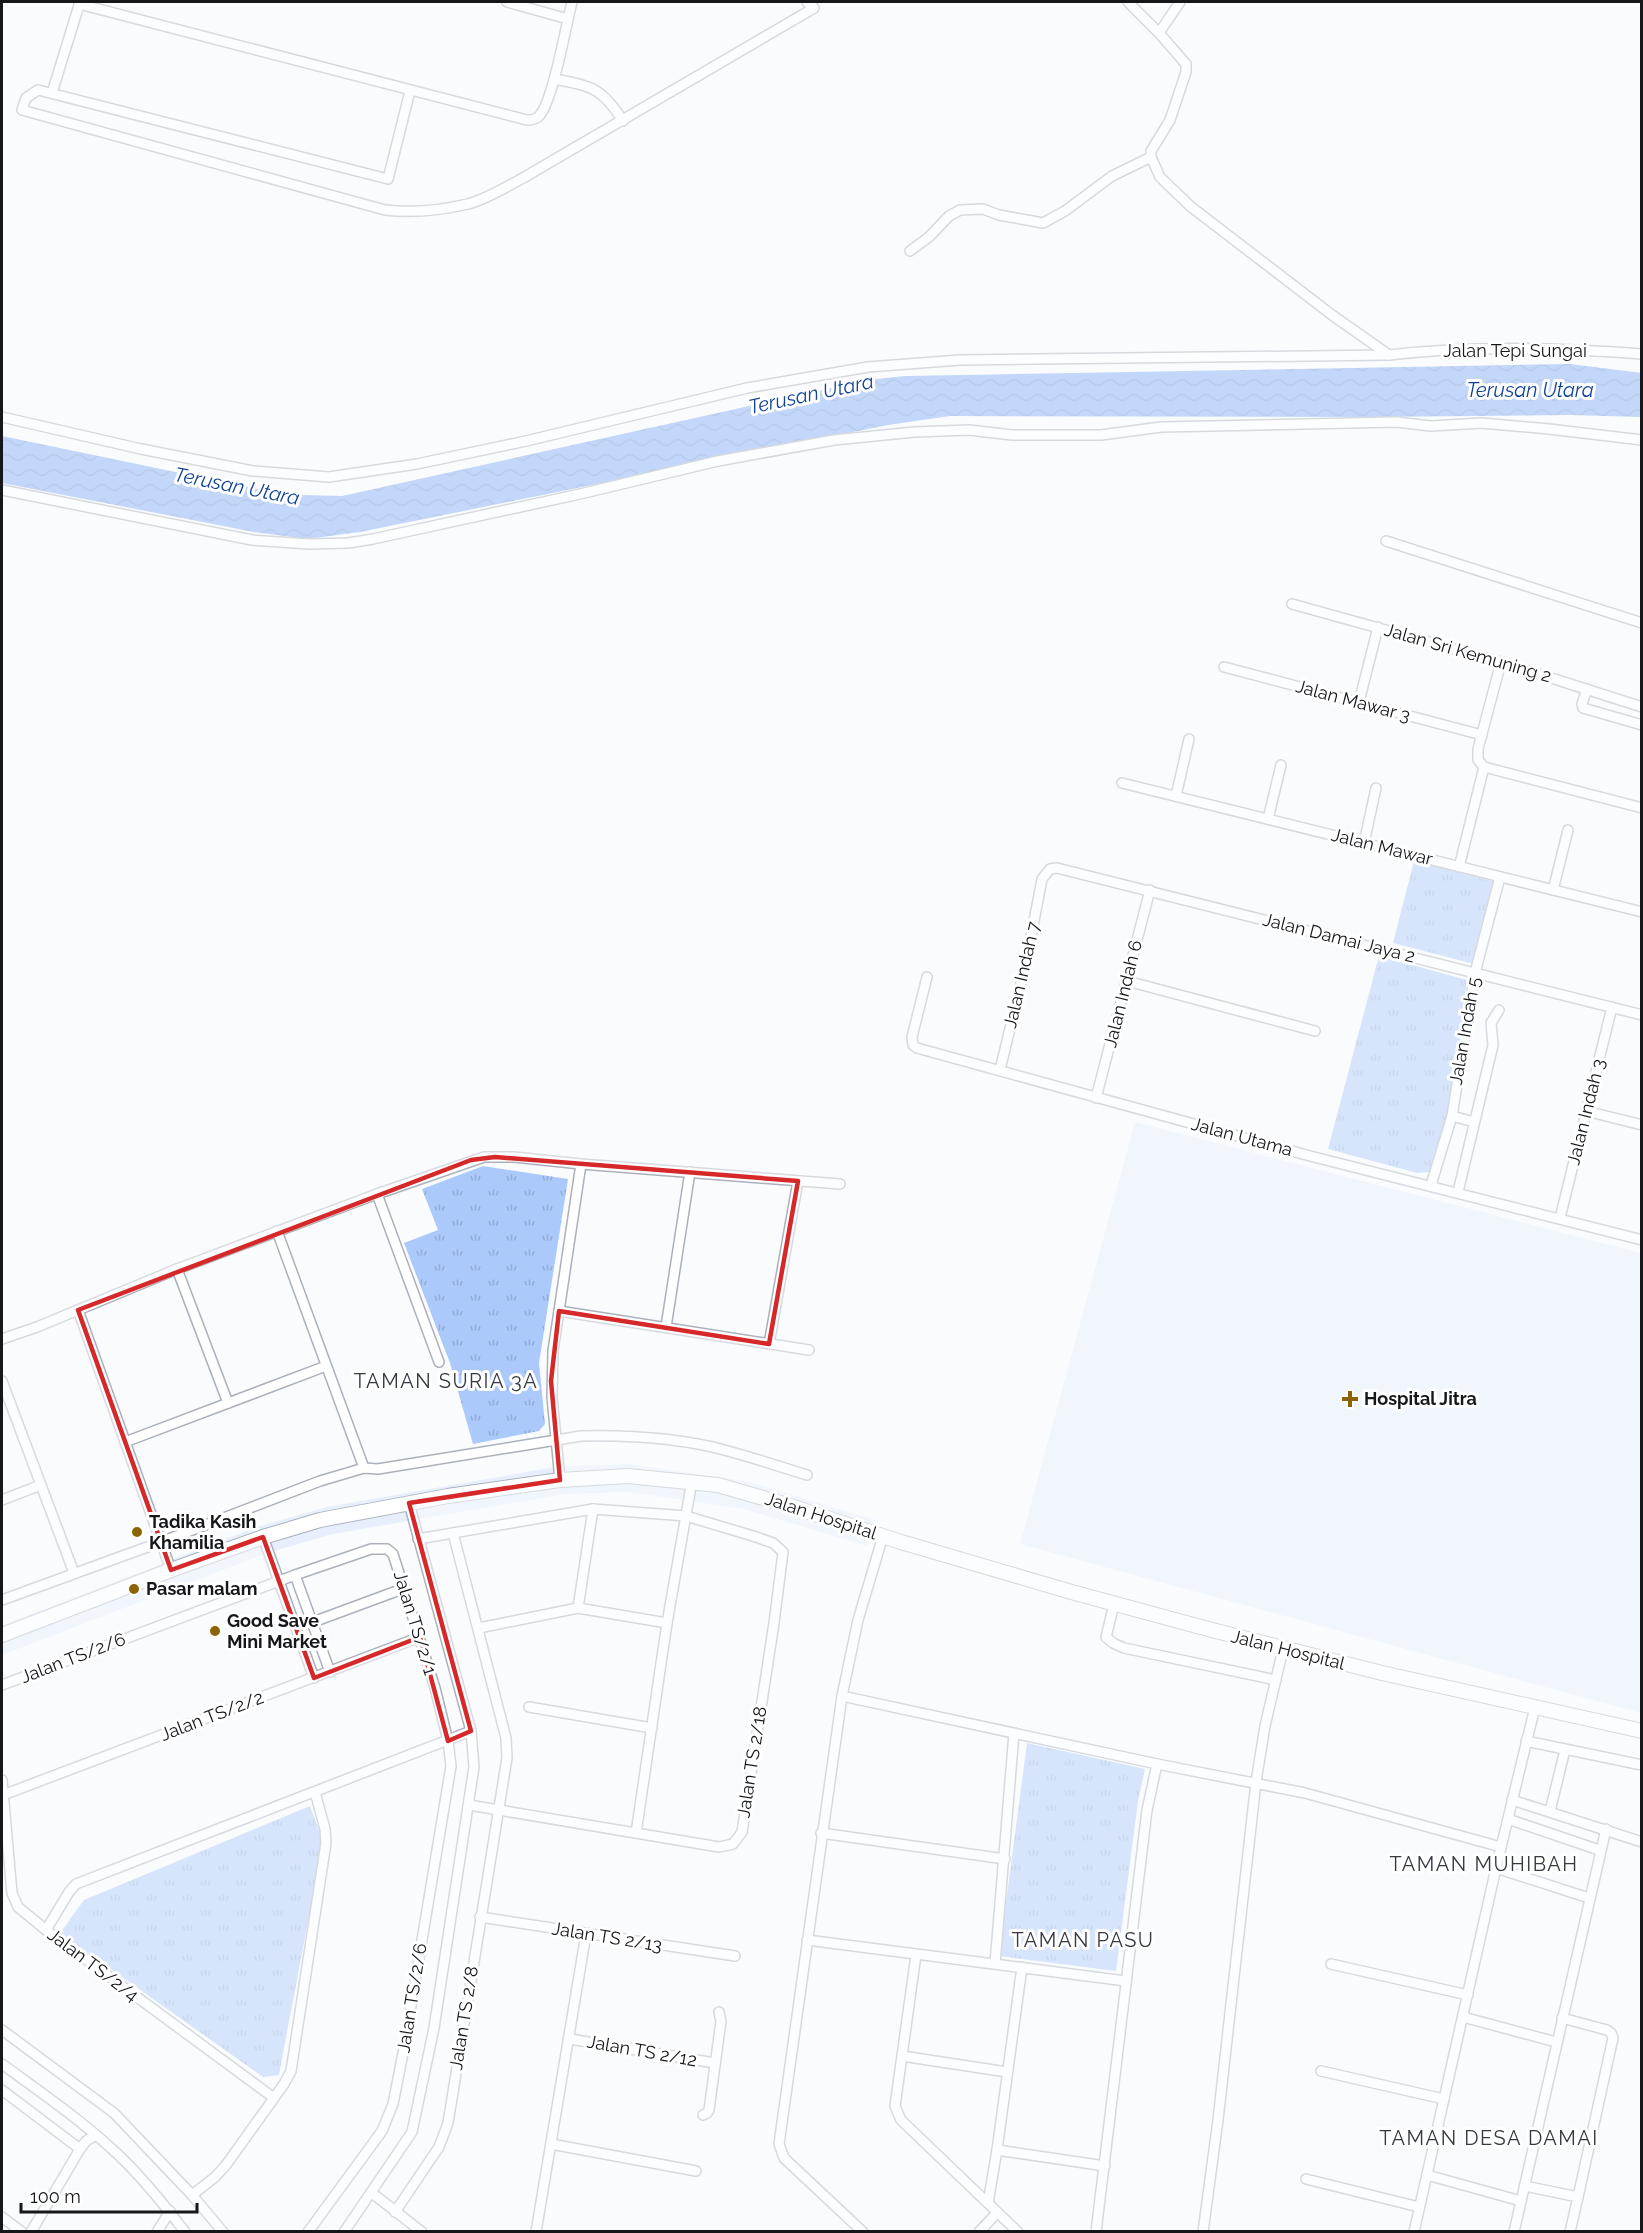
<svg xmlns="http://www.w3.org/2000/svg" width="1643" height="2233" font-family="Raleway,sans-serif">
  <defs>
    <pattern id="park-tufts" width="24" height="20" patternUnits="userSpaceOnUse" patternTransform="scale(1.5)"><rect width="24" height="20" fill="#abc9fa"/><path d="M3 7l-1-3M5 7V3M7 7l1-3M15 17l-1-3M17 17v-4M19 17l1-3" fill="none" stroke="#92acd6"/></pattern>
    <pattern id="water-waves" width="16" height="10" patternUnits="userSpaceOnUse" patternTransform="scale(1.5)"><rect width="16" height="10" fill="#7eabf5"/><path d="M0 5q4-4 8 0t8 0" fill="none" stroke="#6c92d1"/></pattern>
  </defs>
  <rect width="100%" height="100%" fill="#fafbfd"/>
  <!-- built -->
  <g fill="#e7effd">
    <path d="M 1135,1122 L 1641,1253 L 1641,1713 L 1020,1544 Z"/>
    <path d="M 630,1464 L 750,1482 L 875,1520 L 867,1546 L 744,1509 L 628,1492 L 564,1494 L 333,1534 L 267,1553 L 2,1655 L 2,1625 L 257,1527 L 327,1507 L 561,1466 Z"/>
  </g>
  <!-- park -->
  <g fill="url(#park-tufts)">
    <path d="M 1414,861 L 1495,882 L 1474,964 L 1393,943 Z"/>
    <path d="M 1379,956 L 1467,980 L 1453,1093 L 1439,1165 L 1431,1172 L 1417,1173 L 1328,1149 Z"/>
    <path d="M 483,1166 L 568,1179 L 539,1363 L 545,1424 L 539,1431 L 473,1444 L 450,1363 L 404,1243 L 438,1230 L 422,1189 Z"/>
    <path d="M 1027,1743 L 1145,1769 L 1138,1801 L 1116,1971 L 999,1956 Z"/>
    <path d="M 310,1806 L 323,1841 L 279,2075 L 263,2077 L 60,1933 L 84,1900 Z"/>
  </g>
  <!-- water -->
  <path fill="url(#water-waves)" d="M 1570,364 L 1642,373 L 1641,417 L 1570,415 L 1369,417 L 950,416 L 888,425 L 360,532 L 307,539 L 254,532 L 2,483 L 2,436 L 257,489 L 302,495 L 342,496 L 867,380 L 905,376 Z"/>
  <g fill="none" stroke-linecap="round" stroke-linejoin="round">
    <!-- street casing -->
    <g stroke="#abb1bb" stroke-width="12">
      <g id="street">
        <path d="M 507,2 L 568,19"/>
        <path d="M 1128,2 L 1159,33 L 1186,64 L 1186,72 L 1170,120 L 1151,151 L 1151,157 L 1160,177 L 1190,206 L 1332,315 L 1389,355"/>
        <path d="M 79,4 L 527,120 C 532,120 537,119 540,115 C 553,100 566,25 572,2"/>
        <path d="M 1159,33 L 1180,2"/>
        <path d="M 554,79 C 592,86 602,88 623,121"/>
        <path d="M 410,91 L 388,179 L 38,90 L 26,98 L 22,110 L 385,210 C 411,213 442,210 468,204 C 487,199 506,187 523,178 L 814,8 L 807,2"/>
        <path d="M 52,93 L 80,2"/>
        <path d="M 910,251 L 929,237 L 949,216 L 960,210 L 983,209 L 999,215 L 1043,223 L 1065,211 L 1112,176 L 1151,157"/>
        <path d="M 2,417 L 141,449 L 253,471 L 329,477 L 417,464 L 526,441 L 747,388 L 868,367 L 960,360 L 1389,355 C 1472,345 1558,348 1642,354"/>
        <path d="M 2,490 L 252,540 L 309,544 L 348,543 L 373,539 L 580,494 L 718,461 L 834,440 L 914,432 L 969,430 L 1012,435 L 1101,435 L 1161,427 L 1396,422 L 1431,426 L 1482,423 L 1549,429 L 1642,440"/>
        <path d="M 1386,541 L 1642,623"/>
        <path d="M 1292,604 L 1501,662 L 1642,707"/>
        <path d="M 1501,662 L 1478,749 L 1478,760 L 1484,767 L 1642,808"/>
        <path d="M 1224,667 L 1482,735"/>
        <path d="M 1587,689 L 1582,704 L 1583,708 L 1642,725"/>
        <path d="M 1359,702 L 1378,627"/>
        <path d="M 1122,783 L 1642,912"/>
        <path d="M 1176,796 L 1189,739"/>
        <path d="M 1268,819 L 1281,765"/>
        <path d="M 1364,843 L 1376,788"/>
        <path d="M 1459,867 L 1484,767"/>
        <path d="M 1553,890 L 1568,830"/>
        <path d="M 927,977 L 912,1037 L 913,1045 L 917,1048 L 1310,1156 L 1642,1240"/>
        <path d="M 1127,981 L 1315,1031"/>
        <path d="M 1000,1070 L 1027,958 L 1042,879 L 1050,869 L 1057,868 L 1642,1015"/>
        <path d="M 1096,1098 L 1150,890"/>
        <path d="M 1586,1111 L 1642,1125"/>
        <path d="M 1452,1116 L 1474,1122"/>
        <path d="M 1431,1185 L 1452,1116 L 1475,973 L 1500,877"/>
        <path d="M 1458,1192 L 1493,1045 L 1491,1023 L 1499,1010"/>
        <path d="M 377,1194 L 439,1362"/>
        <path d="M 1560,1218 L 1612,1007"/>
        <path d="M 277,1231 L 364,1468"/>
        <path d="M 177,1269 L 228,1403"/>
        <path d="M 78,1310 L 171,1570"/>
        <path d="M 559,1311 L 809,1350"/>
        <path d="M 666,1327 L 690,1172"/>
        <path d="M 2,1339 L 37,1327 L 177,1269 L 377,1194 L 484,1157 L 514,1157 L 581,1164 L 840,1184"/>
        <path d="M 769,1344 L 798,1181"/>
        <path d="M 2,1381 L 74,1573"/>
        <path d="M 125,1442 L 326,1366"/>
        <path d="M 560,1480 L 552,1397 L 553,1351 L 581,1164"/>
        <path d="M 2,1500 L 41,1485"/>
        <path d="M 263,1537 L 314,1678"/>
        <path d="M 418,1539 L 593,1509 L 686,1516 L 753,1536 L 773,1543 L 783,1552 L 774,1623 L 742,1832 L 733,1844 L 719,1847 L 469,1805"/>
        <path d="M 295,1575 L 330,1672"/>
        <path d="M 2,1600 L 161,1542 L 320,1481 L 364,1468 L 378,1469 L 581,1436 C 630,1435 681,1438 728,1451 C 754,1458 781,1467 807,1475"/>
        <path d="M 1114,1604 L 1106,1637 L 1113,1643 L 1124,1648 L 1276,1680"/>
        <path d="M 578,1608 L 593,1509"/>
        <path d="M 313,1622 L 405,1588"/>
        <path d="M 479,1628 L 578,1608 L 667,1623"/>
        <path d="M 2,1685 L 295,1575 L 371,1549 L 387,1549 L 393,1554 L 435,1688 L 448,1741 L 451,1766 L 404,2048 L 393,2104 L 382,2131 L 308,2232"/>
        <path d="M 842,1696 L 1157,1764 L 1305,1793 L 1501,1847"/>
        <path d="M 529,1707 L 652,1728"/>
        <path d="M 1526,1741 L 1642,1765"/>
        <path d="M 2,1780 L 12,1893 L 18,1907 L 46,1930 L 274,2098"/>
        <path d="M 3,1795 L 420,1637"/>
        <path d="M 1512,1800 L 1642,1842"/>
        <path d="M 1550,1811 L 1565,1750"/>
        <path d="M 1508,1819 L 1599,1850"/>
        <path d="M 636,1833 L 667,1623 L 692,1481"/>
        <path d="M 821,1833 L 1005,1859"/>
        <path d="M 1496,1868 L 1589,1898"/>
        <path d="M 480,1917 L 735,1956"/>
        <path d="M 46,1930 L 69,1892 L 76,1884 L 471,1731"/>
        <path d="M 807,1940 L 1126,1981"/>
        <path d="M 916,1955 L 895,2106 L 901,2120 L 1018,2232"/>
        <path d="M 995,1964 L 1014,1733"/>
        <path d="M 1331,1964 L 1468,1995"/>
        <path d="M 1463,2017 L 1556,2042"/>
        <path d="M 1562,2018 L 1607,2030 L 1611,2033 L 1613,2038 L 1578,2197"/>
        <path d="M 2,2030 L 114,2113 L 192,2195 L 223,2232"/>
        <path d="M 570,2039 L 715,2063"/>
        <path d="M 902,2056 L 1007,2072"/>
        <path d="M 2,2064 C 39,2091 77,2117 112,2149 C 139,2173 163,2203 185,2232"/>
        <path d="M 1321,2071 L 1444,2099"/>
        <path d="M 2,2090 L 80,2149"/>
        <path d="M 703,2115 L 707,2113 L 709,2110 L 721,2021 L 719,2012"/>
        <path d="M 551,2144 L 696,2171"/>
        <path d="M 997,2150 L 1105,2166"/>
        <path d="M 1427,2175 L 1521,2201"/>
        <path d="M 1306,2179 L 1419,2207"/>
        <path d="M 1525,2186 L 1578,2197 L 1570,2232"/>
        <path d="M 372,2193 L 422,2232"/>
        <path d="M 192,2195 L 215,2177 L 226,2165 L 284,2084 L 291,2071 L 326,1843 L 325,1829 L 315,1792"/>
        <path d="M 988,2203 L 997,2150 L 1022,1967"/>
        <path d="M 395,2212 L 439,2147 L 448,2123 L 507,1758 L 506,1738 L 453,1533"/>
        <path d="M 2,2217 L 22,2232"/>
        <path d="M 31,2232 L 80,2149 L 86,2141 L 96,2135"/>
        <path d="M 157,2232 L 170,2211"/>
        <path d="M 344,2232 L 412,2132 L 434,2028 L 474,1767 L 471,1731 L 409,1503"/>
        <path d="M 536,2232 L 586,1934"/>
        <path d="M 863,2232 L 784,2158 L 779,2144 L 842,1696 L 858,1620 L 883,1536"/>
        <path d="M 979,2232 L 997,2213"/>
        <path d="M 1096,2232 L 1147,1810 L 1157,1764"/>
        <path d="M 1203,2232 L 1218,2120 L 1256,1782 L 1265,1726 L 1283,1649"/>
        <path d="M 1414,2232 L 1496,1868 L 1535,1707"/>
        <path d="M 1514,2232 L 1606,1829"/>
      </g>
    </g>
    <!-- secondary casing -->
    <g stroke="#abb1bb" stroke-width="16">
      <path id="secondary" d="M 2,1635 L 171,1570 L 263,1537 L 320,1520 L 448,1496 L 560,1480 L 628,1476 L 718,1485 L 787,1505 L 901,1542 L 1075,1593 L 1212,1630 L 1382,1673 L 1642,1731"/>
    </g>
    <!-- street -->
    <use href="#street" stroke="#fff" stroke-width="9"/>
    <!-- secondary -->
    <use href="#secondary" stroke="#fff" stroke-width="14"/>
  </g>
  <!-- marked area -->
  <path d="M0 0H1643V2233H0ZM 495,1157 L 798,1181 L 769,1344 L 559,1311 L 551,1381 L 560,1480 L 409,1503 L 471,1731 L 448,1741 L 420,1637 L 314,1678 L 263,1537 L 171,1570 L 78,1310 L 471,1160 Z" fill="#fafbfd" fill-opacity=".55" fill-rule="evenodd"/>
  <path fill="none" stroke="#d62828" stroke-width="4.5" stroke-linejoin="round" d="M 495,1157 L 798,1181 L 769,1344 L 559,1311 L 551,1381 L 560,1480 L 409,1503 L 471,1731 L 448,1741 L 420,1637 L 314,1678 L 263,1537 L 171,1570 L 78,1310 L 471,1160 Z"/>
  <!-- markers -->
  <g fill="#8c6405" stroke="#fff" stroke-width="2">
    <path d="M1347 1390h6v6h6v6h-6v6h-6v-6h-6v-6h6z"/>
    <circle cx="137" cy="1532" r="6"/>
    <circle cx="134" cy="1589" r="6"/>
    <circle cx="215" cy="1631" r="6"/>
  </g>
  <g text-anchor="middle" stroke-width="6" stroke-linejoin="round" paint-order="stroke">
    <!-- street labels -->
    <g font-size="18" fill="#15171b" stroke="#fff">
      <text x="1515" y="357">Jalan Tepi Sungai</text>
      <text transform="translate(1468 653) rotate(16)" y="6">Jalan Sri Kemuning 2</text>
      <text transform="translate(1353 701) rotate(15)" y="6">Jalan Mawar 3</text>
      <text transform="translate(1382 847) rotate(14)" y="6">Jalan Mawar</text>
      <text transform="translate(1339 938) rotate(14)" y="6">Jalan Damai Jaya 2</text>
      <text transform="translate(1022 975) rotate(-77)" y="6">Jalan Indah 7</text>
      <text transform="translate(1123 994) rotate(-76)" y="6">Jalan Indah 6</text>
      <text transform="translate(1465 1031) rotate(-80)" y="6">Jalan Indah 5</text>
      <text transform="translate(1586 1112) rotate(-76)" y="6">Jalan Indah 3</text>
      <text transform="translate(1242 1137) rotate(15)" y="6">Jalan Utama</text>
      <text transform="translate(821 1516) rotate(18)" y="6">Jalan Hospital</text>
      <text transform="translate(415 1623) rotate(73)" y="6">Jalan TS/2/1</text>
      <text transform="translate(1288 1650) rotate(14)" y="6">Jalan Hospital</text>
      <text transform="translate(73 1658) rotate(-21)" y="6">Jalan TS/2/6</text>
      <text transform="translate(212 1716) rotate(-21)" y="6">Jalan TS/2/2</text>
      <text transform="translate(752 1762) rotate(-81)" y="6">Jalan TS 2/18</text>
      <text transform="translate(607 1937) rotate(9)" y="6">Jalan TS 2/13</text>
      <text transform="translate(93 1965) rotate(37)" y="6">Jalan TS/2/4</text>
      <text transform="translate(412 1998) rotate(-81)" y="6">Jalan TS/2/6</text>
      <text transform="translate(464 2018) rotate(-81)" y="6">Jalan TS 2/8</text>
      <text transform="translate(642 2051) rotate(10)" y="6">Jalan TS 2/12</text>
    </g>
    <!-- poi labels -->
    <g font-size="18" font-weight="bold" fill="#15171b" stroke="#fff" text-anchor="start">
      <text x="1364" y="1405">Hospital Jitra</text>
      <text x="149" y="1528">Tadika Kasih<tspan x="149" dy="21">Khamilia</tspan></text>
      <text x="146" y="1595">Pasar malam</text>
      <text x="227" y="1627">Good Save<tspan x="227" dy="21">Mini Market</tspan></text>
    </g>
    <!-- water labels -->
    <g font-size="20" font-style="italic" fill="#0f4398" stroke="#fff">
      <text x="1530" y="397">Terusan Utara</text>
      <text transform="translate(811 394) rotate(-12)" y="7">Terusan Utara</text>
      <text transform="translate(237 486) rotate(11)" y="7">Terusan Utara</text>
    </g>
    <!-- neighbourhood labels -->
    <g font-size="20" letter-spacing="1.5" fill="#343942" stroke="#fff">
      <text x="446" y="1388">TAMAN SURIA 3A</text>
      <text x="1484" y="1871">TAMAN MUHIBAH</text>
      <text x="1083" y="1947">TAMAN PASU</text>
      <text x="1489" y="2145">TAMAN DESA DAMAI</text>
    </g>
  </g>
  <!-- border -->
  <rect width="1643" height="2233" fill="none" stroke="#15171b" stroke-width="6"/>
  <!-- scale -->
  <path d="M21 2203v9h176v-9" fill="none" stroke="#15171b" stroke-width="3"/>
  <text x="30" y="2203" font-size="18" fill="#15171b" stroke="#ffffff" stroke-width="4.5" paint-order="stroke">100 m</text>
</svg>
